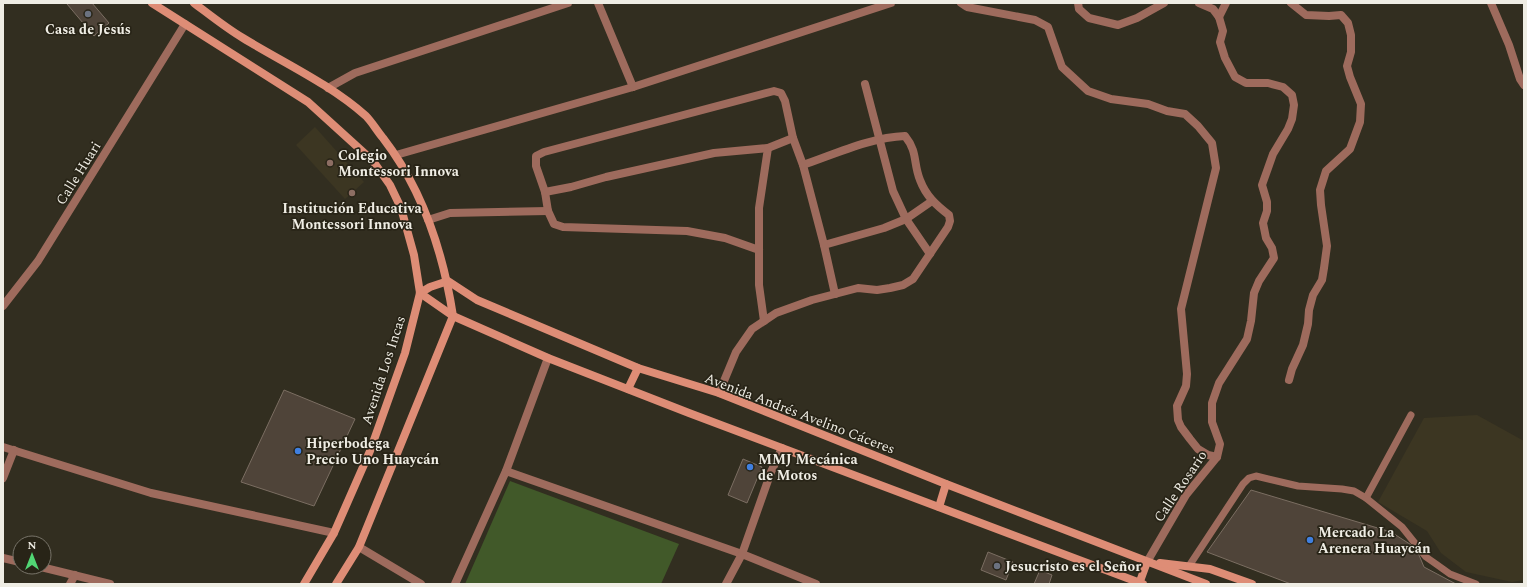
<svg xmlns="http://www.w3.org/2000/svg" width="1527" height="587" font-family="Spectral,serif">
  <rect width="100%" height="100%" fill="#322e20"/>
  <!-- built -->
  <g fill="#3c3622">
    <path d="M 315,127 L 364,182 L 345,199 L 296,145 Z"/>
    <path d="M 1477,415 L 1524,441 L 1524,580 L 1512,582 L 1466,572 L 1441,553 L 1427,531 L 1378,502 L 1424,418 Z"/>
  </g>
  <!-- green -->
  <path fill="#415929" d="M 510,481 L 679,544 L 661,584 L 465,584 Z"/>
  <!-- building -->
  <g fill="#4f4439" stroke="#7b6e62">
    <path d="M 69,3 L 92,3 L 109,23 L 94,36 L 67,4 Z"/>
    <path d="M 284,390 L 355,419 L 314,506 L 241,482 Z"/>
    <path d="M 743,459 L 762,467 L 747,503 L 728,495 Z"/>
    <path d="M 1251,490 L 1391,532 L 1416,548 L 1424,567 L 1456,584 L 1291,584 L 1207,552 Z"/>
    <path d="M 988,552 L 1013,562 L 1006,580 L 981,570 Z"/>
    <path d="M 1040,570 L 1052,575 L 1049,584 L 1034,584 Z"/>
  </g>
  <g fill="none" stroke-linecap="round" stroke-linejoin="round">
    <!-- lane -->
    <g stroke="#9e6b5d" stroke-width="7">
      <path d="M 1366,498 L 1411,415"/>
      <path d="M 1189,566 L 1243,484 L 1249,478 L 1256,476 L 1298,486 L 1342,489 L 1354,491 L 1366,498 L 1402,527 L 1426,557 L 1436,564 L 1450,574 L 1476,584"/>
    </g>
    <!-- street -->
    <g stroke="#9e6b5d" stroke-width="8">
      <path d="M 598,3 L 633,87"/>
      <path d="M 961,3 L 967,7 L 1035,20 L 1048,27 L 1062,67 L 1088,91 L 1111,99 L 1148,104 L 1167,111 L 1185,114 L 1198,126 L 1212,143 L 1216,168 L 1181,309 L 1187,374 L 1186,386 L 1177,406 L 1178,420 L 1181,427 L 1190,439 L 1198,449 L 1208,455 L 1217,457"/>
      <path d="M 1078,3 L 1079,9 L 1089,18 L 1118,25 L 1137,18 L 1164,3"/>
      <path d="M 1491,3 L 1509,45 L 1520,79 L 1524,85"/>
      <path d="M 1219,17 L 1226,3"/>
      <path d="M 865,84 L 893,191 L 906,219 L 930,254"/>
      <path d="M 328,88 L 355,73 L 568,3"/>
      <path d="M 396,155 L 633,87 L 891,3"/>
      <path d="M 545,192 L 571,187 L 606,177 L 714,153 L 768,148 L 793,138"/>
      <path d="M 428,220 L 450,213 L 548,211"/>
      <path d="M 824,245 L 884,228 L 906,219 L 932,201"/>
      <path d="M 759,250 L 725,238 L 687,231 L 563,227 L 554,224 L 548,211 L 545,192 L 536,166 L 536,156 L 544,152 L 774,91 L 781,93 L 785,101 L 793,138 L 803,165 L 824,245 L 835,294"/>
      <path d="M 3,306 L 38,261 L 185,24"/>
      <path d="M 764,321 L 759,285 L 759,208 L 768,148"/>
      <path d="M 1289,380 L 1292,369 L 1303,345 L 1308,324 L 1309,310 L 1313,295 L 1322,280 L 1324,268 L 1327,246 L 1321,205 L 1320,190 L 1326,171 L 1350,149 L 1360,122 L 1361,104 L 1350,77 L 1347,66 L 1351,52 L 1351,35 L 1348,23 L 1341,15 L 1329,16 L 1306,15 L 1291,3"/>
      <path d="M 719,393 L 736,352 L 752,329 L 776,313 L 812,300 L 858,288 L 877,290 L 890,288 L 903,285 L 913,279 L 948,227 L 950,221 L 949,215 C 936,205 926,196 920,180 C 913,163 918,152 905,136 C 872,137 835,154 803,165"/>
      <path d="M 3,447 L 151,493 L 334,533"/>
      <path d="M 506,471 L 742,554 L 816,584"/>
      <path d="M 3,478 L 14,450"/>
      <path d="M 359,547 L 421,584"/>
      <path d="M 3,558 L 20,562"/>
      <path d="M 1147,562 L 1186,495 L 1217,457 L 1220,444 L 1212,422 L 1212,403 L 1219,383 L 1247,339 L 1251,321 L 1254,293 L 1259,281 L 1274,258 L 1272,248 L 1266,238 L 1263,223 L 1267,211 L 1267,202 L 1262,185 L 1273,154 L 1288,129 L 1292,119 L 1294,105 L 1292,95 L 1283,87 L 1268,83 L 1246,83 L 1235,77 L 1225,58 L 1220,42 L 1223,31 L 1219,17 L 1213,9 L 1199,3"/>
      <path d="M 41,567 L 110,584"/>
      <path d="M 70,584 L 75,575"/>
      <path d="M 455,584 L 506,471 L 548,358"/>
      <path d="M 726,584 L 742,554 L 771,472 L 782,448"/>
    </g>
    <!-- secondary -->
    <g stroke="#de8d76" stroke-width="8">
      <path d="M 152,3 L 308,102 L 373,161 L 390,185 L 401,208 L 414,255 L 420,293 L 453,316 L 548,358 L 689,413 L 1143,584"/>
      <path d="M 194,3 C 210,15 226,28 243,38 C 284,63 330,84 366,116 C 372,122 377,131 383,138 C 423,190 443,251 453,316"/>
      <path d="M 420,293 L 430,287 L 448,281 L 477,300 L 638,368 L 719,393 L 946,484 L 1206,584"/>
      <path d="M 628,389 L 638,368"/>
      <path d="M 939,507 L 946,484"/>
      <path d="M 1160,563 L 1210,569 L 1252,584"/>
      <path d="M 304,584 L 334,533 L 370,451 L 405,353 L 420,293"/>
      <path d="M 336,584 L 359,547 L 453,316"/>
      <path d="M 1139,584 L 1147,562"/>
    </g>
  </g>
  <!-- markers -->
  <g fill="#6b7280" stroke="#282417" stroke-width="1.5">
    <circle cx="88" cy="14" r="4"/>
    <circle cx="997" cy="566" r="4"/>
  </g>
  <g fill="#8d6e63" stroke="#282417" stroke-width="1.5">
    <circle cx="330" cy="163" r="4"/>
    <circle cx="352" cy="193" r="4"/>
  </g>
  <g fill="#3f7fe0" stroke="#282417" stroke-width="1.5">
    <circle cx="298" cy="451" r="4"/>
    <circle cx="750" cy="467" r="4"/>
    <circle cx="1310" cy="540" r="4"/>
  </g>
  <g text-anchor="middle" stroke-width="3.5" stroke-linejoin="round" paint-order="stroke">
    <!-- poi labels -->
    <g font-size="14" font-weight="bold" fill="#efede4" stroke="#282417" text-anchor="start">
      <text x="88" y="34" text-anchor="middle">Casa de Jesús</text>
      <text x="338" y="160">Colegio<tspan x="338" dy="16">Montessori Innova</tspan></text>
      <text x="352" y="213" text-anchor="middle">Institución Educativa<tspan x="352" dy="16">Montessori Innova</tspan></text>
      <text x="306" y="448">Hiperbodega<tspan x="306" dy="16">Precio Uno Huaycán</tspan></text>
      <text x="758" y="464">MMJ Mecánica<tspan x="758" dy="16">de Motos</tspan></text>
      <text x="1318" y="537">Mercado La<tspan x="1318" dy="16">Arenera Huaycán</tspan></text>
      <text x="1005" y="571">Jesucristo es el Señor</text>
    </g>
    <!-- street labels -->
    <g font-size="14" fill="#efede4" stroke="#282417">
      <text transform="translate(78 173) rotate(-58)" y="5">Calle Huari</text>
      <text transform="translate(383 370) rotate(-72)" y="5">Avenida Los Incas</text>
      <text transform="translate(800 413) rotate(21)" y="5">Avenida Andrés Avelino Cáceres</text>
      <text transform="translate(1180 486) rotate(-56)" y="5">Calle Rosario</text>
    </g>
  </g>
  <!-- border -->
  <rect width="1527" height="587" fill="none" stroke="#efede4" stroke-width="8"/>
  <!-- north arrow -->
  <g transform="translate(32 555)"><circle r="19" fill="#282417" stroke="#787469"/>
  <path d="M0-3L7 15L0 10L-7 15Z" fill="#51d674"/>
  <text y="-6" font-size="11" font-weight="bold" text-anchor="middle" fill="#efede4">N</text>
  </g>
</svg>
